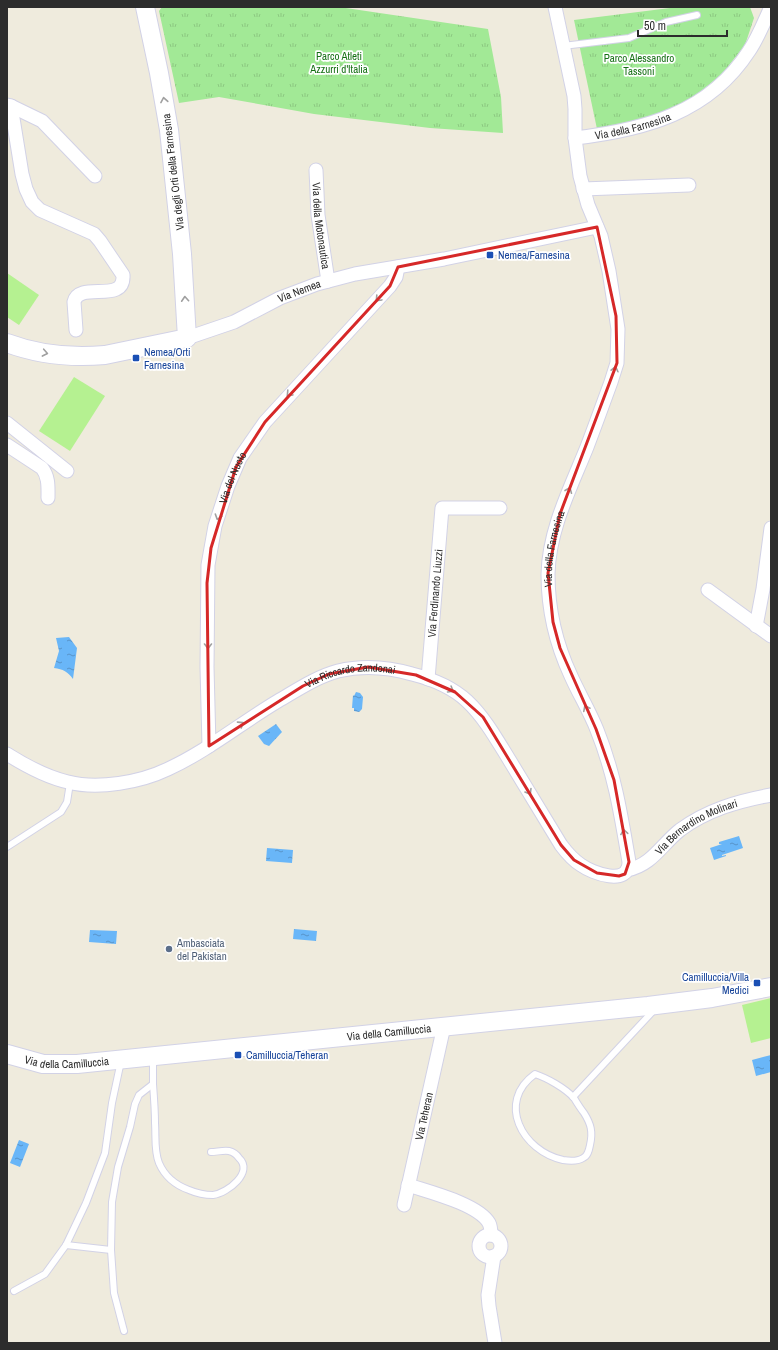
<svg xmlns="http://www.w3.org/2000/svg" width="778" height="1350" font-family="'Archivo Narrow',sans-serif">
  <defs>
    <pattern id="grass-tufts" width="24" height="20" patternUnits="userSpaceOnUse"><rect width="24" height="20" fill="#a2e996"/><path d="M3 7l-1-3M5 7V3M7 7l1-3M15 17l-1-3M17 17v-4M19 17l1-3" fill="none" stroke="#8cc881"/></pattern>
    <pattern id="water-ripples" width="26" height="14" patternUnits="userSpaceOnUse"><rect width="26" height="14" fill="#69b6f8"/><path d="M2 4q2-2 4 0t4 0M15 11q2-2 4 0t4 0" fill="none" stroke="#5794c9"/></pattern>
  </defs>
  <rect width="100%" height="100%" fill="#efebdd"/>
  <!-- grass -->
  <g fill="url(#grass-tufts)">
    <path d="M 162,7 L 339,7 L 488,29 L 501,97 L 503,133 L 430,128 L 314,114 L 219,97 L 179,103 L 159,11 Z"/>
    <path d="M 678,7 L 750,7 L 754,18 L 745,45 L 723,73 L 686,104 L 625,125 L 597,129 L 574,20 Z"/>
  </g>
  <!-- pitch -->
  <g fill="#b5f191">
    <path d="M 7,273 L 39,295 L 19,325 L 7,317 Z"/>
    <path d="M 74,377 L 105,396 L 70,451 L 39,431 Z"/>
    <path d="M 771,998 L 771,1038 L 751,1043 L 742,1005 Z"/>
  </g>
  <!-- water -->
  <g fill="url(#water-ripples)">
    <path d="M 69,637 L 77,648 L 73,679 C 68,672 63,669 54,668 L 59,651 L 56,638 Z"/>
    <path d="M 356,692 L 360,693 L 363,697 L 362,709 L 359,712 L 354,711 L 354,708 L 352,708 L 353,695 L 354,696 Z"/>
    <path d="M 276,724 L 282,732 L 269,746 L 264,744 L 258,736 Z"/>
    <path d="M 739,836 L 743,848 L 722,855 L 722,856 L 726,855 L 726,856 L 714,860 L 710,848 L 722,844 L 719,844 L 719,842 Z"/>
    <path d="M 267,848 L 293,850 L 292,863 L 266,861 Z"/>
    <path d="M 294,929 L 317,931 L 316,941 L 293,939 Z"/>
    <path d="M 90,930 L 117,931 L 116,944 L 89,942 Z"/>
    <path d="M 771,1055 L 771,1072 L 756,1076 L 752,1060 Z"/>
    <path d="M 19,1140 L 29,1144 L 20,1167 L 10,1163 Z"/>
  </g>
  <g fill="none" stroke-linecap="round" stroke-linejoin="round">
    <!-- lane casing -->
    <g stroke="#d2d2e6" stroke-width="8">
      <g id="lane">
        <path d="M 563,46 L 629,38 L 666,22 L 697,15"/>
        <path d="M 7,847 L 61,812 L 67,802 L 70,783"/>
        <path d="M 535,1074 C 547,1078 565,1088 574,1098 C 577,1103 580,1108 584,1113 C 591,1124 593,1132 590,1145 C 589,1150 588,1156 583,1158 C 577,1162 569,1161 563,1160 C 522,1151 496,1102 535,1074 Z"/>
        <path d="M 153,1084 C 154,1097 155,1110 155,1123 C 156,1136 154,1151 159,1163 C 165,1177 175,1185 189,1190 C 196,1193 206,1195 213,1195 C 228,1193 254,1172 239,1158 C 237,1155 233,1152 229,1151 C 224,1150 216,1152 211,1152"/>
        <path d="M 573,1097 L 655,1009"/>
        <path d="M 66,1245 L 111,1250"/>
        <path d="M 14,1291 L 45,1274 L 66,1245 L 86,1203 L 105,1153 L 112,1103 L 121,1061"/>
        <path d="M 124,1331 L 114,1293 L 111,1250 L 112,1202 L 118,1167 L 130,1127 L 135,1104 L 139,1095 L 153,1084 L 153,1058"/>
      </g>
    </g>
    <!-- street casing -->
    <g stroke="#d2d2e6" stroke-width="15">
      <g id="street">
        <path d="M 7,105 L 11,106 L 22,174 L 26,189 L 32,202 L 40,210 L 94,234 L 100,241 L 123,275 C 125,305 79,280 74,302 L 76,330"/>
        <path d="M 11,106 L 42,121 L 95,176"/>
        <path id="s1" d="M 575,138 C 644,130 709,113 749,51 C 758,38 764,22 771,7"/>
        <path id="s2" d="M 316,170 L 318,215 L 328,281"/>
        <path d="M 583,189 L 689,185"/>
        <path id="s3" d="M 187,338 L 234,322 L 280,298 L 317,284 L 355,274 L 444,259 L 597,227"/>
        <path d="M 7,423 L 67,471"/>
        <path d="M 7,445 L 42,468 C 49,477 48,487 48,498"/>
        <path d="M 708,590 L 771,636"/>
        <path d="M 756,626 L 763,589 L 771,528"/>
        <path id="s4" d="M 428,679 L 442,508 L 500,508"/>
        <path id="s5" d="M 209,746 L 207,667 L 208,565 L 215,526 L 228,486 L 240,458 L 265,422 L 390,286 L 396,277 L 398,267"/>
        <path id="s6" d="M 7,754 C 26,766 46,777 68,782 C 98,790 141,782 168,769 C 207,751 241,723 278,701 C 297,690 316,677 338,671 C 363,665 388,667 412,674 C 432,679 452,687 467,701 C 485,718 497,740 510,761 C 527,789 544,817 561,845 C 567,853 573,860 581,865 C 592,873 629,887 629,862 C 621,815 615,775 597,730 C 590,712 579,694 571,676 C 556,644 548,609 548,574 C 549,529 571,487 587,447 C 595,426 603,404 611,382 L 617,363 L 618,329 L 609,271 L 601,236 L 588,205 L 580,176 L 575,138 L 575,109 L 574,96 L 555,7"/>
        <path id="s7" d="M 627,870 C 652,865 661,845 680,830 C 707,810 738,801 771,795"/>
        <path d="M 408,1185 C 429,1192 478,1204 489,1223 C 491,1227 491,1230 491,1235"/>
        <path id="s8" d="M 404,1205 L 444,1026"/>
        <circle cx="490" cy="1246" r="11"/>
        <path d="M 494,1256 L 488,1295 L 489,1306 L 495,1343"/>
      </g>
    </g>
    <!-- secondary casing -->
    <g stroke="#d2d2e6" stroke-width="20">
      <g id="secondary">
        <path d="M 7,343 C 39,355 71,358 105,355 L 187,338 L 182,254 L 169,130 L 159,73 L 145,7"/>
        <path id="s9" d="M 7,1054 L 43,1064 L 77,1064 L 648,1006 L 712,998 L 771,987"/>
      </g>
    </g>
    <!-- lane -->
    <use href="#lane" stroke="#fff" stroke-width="6"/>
    <!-- street -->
    <use href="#street" stroke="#fff" stroke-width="13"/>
    <!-- secondary -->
    <use href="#secondary" stroke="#fff" stroke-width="18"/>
  </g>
  <!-- one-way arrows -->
  <defs><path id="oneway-chevron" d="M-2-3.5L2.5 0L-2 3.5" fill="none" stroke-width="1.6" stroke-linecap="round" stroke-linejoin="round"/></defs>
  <g stroke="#a0a0a0">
    <use href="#oneway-chevron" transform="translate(164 100) rotate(-100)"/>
    <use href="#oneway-chevron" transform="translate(185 299) rotate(-94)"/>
    <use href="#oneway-chevron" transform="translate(378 299) rotate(133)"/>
    <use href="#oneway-chevron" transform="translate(45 353) rotate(11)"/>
    <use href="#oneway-chevron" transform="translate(615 369) rotate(-77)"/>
    <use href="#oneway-chevron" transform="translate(289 394) rotate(133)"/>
    <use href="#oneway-chevron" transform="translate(569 490) rotate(-68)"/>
    <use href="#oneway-chevron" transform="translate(218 517) rotate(108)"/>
    <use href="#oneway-chevron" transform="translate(208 646) rotate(90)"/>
    <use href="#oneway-chevron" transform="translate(451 690) rotate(31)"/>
    <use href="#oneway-chevron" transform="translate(586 708) rotate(-117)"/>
    <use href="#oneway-chevron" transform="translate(241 724) rotate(-33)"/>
    <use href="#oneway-chevron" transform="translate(529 792) rotate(59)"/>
    <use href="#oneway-chevron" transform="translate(624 832) rotate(-99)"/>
  </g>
  <!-- marked area -->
  <path fill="none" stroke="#d62828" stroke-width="3" stroke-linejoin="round" d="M 597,227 L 616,316 L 617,363 L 560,514 L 548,573 L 553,622 L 560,648 L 596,729 L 614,780 L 629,862 L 625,874 L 619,876 L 597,873 L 574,860 L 561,845 L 483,717 L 455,692 L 416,675 L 368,667 L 329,674 L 303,686 L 209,746 L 207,583 L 211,548 L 236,467 L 265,422 L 390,286 L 398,267 Z"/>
  <!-- markers -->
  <g fill="#1a4fb4" stroke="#fff" stroke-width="1.5">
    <rect x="486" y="251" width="8" height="8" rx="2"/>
    <rect x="132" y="354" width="8" height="8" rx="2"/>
    <rect x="753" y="979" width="8" height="8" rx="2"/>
    <rect x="234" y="1051" width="8" height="8" rx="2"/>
  </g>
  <circle fill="#5c6f8a" stroke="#fff" stroke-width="1.5" cx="169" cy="949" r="4"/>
  <g text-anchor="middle" stroke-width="3.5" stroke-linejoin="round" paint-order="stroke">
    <!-- park labels -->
    <g font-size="11" fill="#167015" stroke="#fff">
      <text x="339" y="60">Parco Atleti<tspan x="339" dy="13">Azzurri d'Italia</tspan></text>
      <text x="639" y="62">Parco Alessandro<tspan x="639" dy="13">Tassoni</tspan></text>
    </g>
    <!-- street labels -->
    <g font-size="11" fill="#2c2c2c" stroke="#fff">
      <text dy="4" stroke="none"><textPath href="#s1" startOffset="59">Via della Farnesina</textPath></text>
      <text transform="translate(173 172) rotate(-97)" y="4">Via degli Orti della Farnesina</text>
      <text dy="4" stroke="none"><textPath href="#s2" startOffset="56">Via della Motonautica</textPath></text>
      <text dy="4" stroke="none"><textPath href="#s3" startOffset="122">Via Nemea</textPath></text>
      <text dy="4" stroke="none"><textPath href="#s5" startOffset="272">Via del Nuoto</textPath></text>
      <text dy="4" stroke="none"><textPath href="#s6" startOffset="1090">Via della Farnesina</textPath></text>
      <text dy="4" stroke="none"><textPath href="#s4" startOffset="86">Via Ferdinando Liuzzi</textPath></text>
      <text dy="4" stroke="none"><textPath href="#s6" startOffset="378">Via Riccardo Zandonai</textPath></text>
      <text dy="4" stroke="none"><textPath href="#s7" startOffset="83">Via Bernardino Molinari</textPath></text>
      <text dy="4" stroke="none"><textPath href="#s9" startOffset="385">Via della Camilluccia</textPath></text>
      <text dy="4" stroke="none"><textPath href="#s9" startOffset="61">Via della Camilluccia</textPath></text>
      <text dy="4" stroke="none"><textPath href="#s8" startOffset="91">Via Teheran</textPath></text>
    </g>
    <!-- transit labels -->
    <g font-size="11" fill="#164399" stroke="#fff" text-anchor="start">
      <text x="498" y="259">Nemea/Farnesina</text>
      <text x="144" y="356">Nemea/Orti<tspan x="144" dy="13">Farnesina</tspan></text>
      <text x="749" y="981" text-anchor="end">Camilluccia/Villa<tspan x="749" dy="13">Medici</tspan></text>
      <text x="246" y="1059">Camilluccia/Teheran</text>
    </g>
    <!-- service labels -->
    <g font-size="11" fill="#4e5e75" stroke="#fff" text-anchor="start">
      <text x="177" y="947">Ambasciata<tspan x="177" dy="13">del Pakistan</tspan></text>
    </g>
  </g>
  <!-- border -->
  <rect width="778" height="1350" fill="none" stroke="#2c2c2c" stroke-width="16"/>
  <!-- scale -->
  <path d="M638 30v6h89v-6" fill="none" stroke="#2c2c2c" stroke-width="2"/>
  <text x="644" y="30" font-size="12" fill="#2c2c2c" stroke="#ffffff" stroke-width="3" paint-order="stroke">50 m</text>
</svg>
